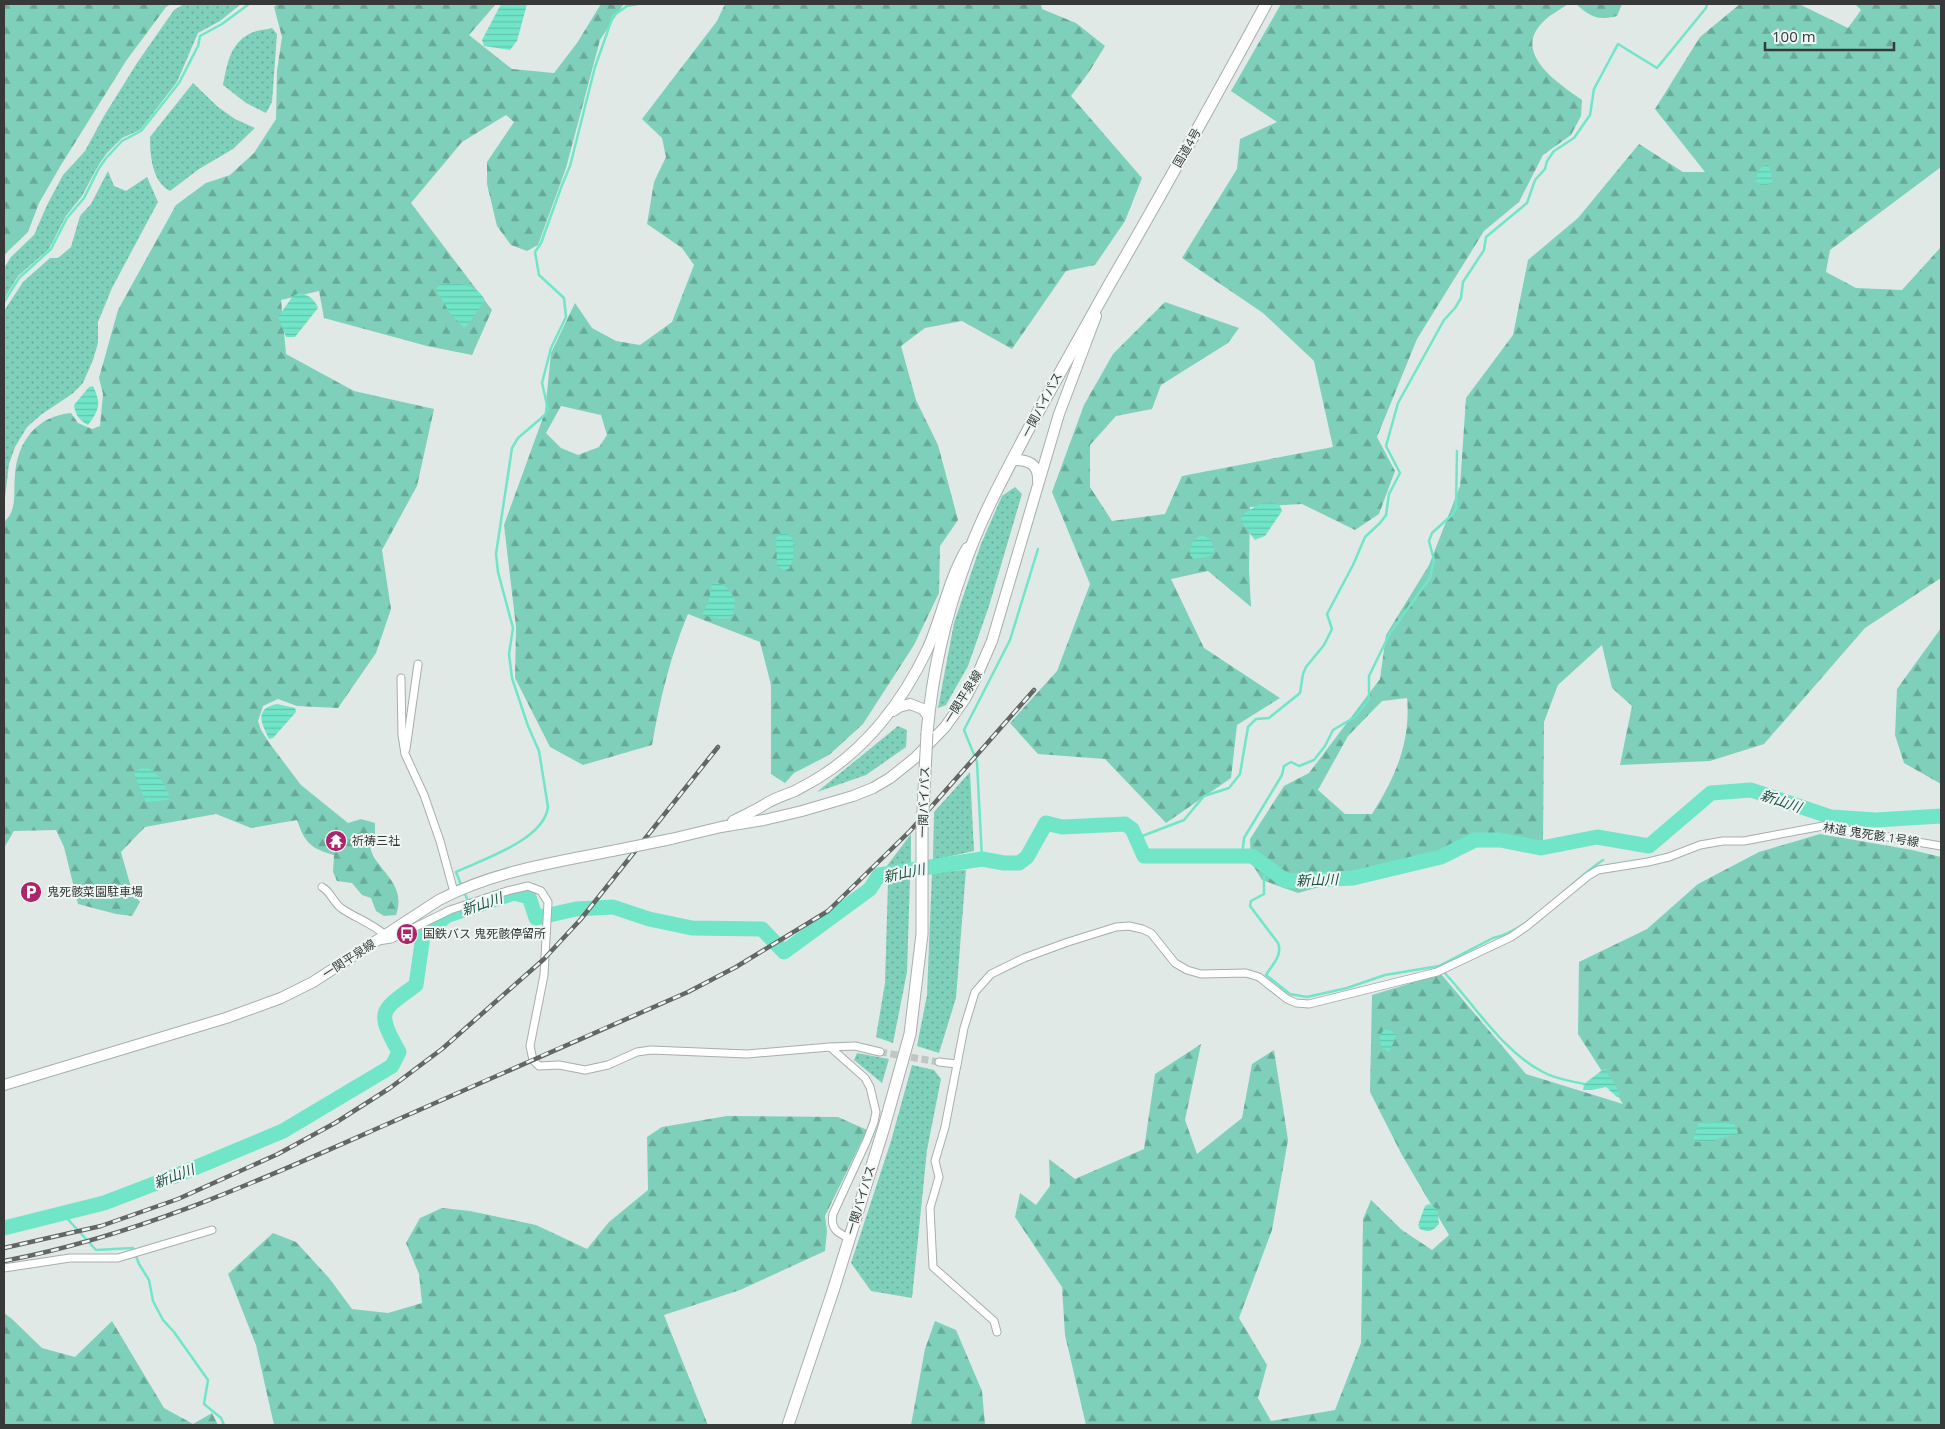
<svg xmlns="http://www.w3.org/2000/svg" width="1945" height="1429" font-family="'Open Sans','Noto Sans JP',sans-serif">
  <defs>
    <pattern id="grass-dots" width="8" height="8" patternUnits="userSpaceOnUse" patternTransform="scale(1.25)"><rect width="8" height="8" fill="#7ed0ba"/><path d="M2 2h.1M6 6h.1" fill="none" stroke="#68aa98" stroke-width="1.8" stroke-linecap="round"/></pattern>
    <pattern id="forest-firs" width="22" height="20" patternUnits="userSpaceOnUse" patternTransform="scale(1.25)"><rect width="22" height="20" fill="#7ed0ba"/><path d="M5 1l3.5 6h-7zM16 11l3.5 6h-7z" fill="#68aa98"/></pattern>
    <pattern id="water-rules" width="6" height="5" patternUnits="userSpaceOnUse" patternTransform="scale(1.25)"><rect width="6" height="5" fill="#70e5c8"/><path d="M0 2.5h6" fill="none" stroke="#62c5ad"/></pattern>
  </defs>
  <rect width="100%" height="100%" fill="#e1e9e6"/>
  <!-- grass -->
  <g fill="url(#grass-dots)">
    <path d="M 184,4 L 241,4 L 220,21 L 198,33 L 177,82 L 140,130 L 122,138 L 107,153 L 98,166 L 82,196 L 66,216 L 49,249 L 18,276 L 4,299 L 4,268 L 11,257 L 34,235 L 47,205 L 63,175 L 85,151 L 104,116 L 137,63 L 174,10 Z"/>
    <path d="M 272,28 L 277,34 L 272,102 L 266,113 L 246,103 L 223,85 C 227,66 229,45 249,34 C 255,30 265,30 272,28 Z"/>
    <path d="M 193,83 L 218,107 L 235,119 L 255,128 L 233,149 L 199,169 L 170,191 C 152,182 150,155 150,137 Z"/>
    <path d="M 108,171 L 114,186 L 126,191 L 147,177 L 158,202 L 112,288 L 98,322 L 98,343 L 93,360 L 83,383 L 72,394 L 42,414 L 27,427 L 15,447 L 9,464 L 4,507 L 4,311 L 23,282 L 50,258 L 58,258 L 71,247 L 80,216 L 91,204 Z"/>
    <path d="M 1015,487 L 1022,494 L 989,606 L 968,666 L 946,705 L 938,708 L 954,623 L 981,544 L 1002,496 Z"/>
    <path d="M 898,726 L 907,730 L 906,747 L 866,775 L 817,792 Z"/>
    <path d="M 970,772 L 974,851 L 933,860 L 934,812 Z"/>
    <path d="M 911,834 L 911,863 L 886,867 Z"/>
    <path d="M 966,870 L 956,998 L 939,1053 L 917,1046 L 927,995 L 932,872 Z"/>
    <path d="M 910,879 L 907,972 L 893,1043 L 876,1037 L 885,983 L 888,882 Z"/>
    <path d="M 857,1053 L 889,1059 L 882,1083 L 854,1060 Z"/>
    <path d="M 912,1065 L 934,1070 L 941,1079 L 927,1150 L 912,1298 L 871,1291 L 851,1263 L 891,1141 Z"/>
  </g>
  <!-- forest -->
  <g fill="url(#forest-firs)" fill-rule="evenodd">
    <path d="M 4,4 L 171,4 L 166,7 L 126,61 L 61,165 L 39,203 L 28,232 L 4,255 Z"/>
    <path d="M 277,4 L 496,4 L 469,35 L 512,69 L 554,73 L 577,43 L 601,4 L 627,4 L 623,5 L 600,40 L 566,168 L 538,245 L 527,251 L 511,245 L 497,226 L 487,184 L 487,162 L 514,122 L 506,115 L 462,142 L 411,203 L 492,310 L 472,355 L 427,346 L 324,318 L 319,291 L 281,300 L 286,354 L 354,391 L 434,409 L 417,486 L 382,550 L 391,609 L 376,653 L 338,708 L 297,706 L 278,699 L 263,706 L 258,721 L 261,730 L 270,744 L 301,785 L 348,823 L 361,819 L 375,823 L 375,833 L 369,844 C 371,849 372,855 375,859 C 388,877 405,890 396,915 L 384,916 L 376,911 L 371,898 L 362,895 L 352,883 L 337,881 L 333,872 L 334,855 C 310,848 305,843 297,820 L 251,828 L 216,814 L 145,827 L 121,852 L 132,891 L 140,902 L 132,916 L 116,914 L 78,904 L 64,847 L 56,830 L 14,831 L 4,848 L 4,522 C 18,510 13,492 15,475 C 17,442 37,416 71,413 L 78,423 L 92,429 L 100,426 L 103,394 L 99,378 L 118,310 L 176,205 L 206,183 L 230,175 L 254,153 L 276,119 L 277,71 L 282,37 L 274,7 Z"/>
    <path d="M 725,4 L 1041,4 L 1042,9 L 1076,23 L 1105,46 L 1089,72 L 1071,96 L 1142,178 L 1125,221 L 1095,265 L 1066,271 L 1012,349 L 962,321 L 925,328 L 901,346 L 916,400 L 938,445 L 958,520 L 940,546 L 939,593 L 914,645 L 863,724 L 829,755 L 794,773 L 785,783 L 771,774 L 771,685 L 760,642 L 688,614 C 670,657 660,699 652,745 L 583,765 L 550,747 L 515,678 L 516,627 L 504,525 L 545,412 L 551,353 L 575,303 L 592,328 L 616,341 L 640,345 L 672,322 L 694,265 L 682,248 L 647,224 L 654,182 L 666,157 L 662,138 L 642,119 L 717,21 ZM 561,406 L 601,415 L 607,435 L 599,447 L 578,455 L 561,448 L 546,433 Z"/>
    <path d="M 1281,4 L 1568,4 C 1560,10 1549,15 1543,22 C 1511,53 1559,84 1582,100 L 1581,116 L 1571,135 L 1543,155 L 1519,202 L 1484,231 L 1417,339 L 1377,437 L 1395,471 L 1379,514 L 1355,530 L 1302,504 L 1250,507 L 1249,571 L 1251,607 L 1208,571 L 1171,579 L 1204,648 L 1280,698 L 1237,725 L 1231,778 L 1166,823 L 1105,759 L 1038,754 L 1010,723 L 1057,671 L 1090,584 L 1052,492 L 1084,405 L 1113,354 L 1165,302 L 1239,328 L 1228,343 L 1161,385 L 1152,409 L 1116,416 L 1090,445 L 1090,487 L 1112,521 L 1165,514 L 1182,476 L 1333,447 L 1314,361 L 1263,313 L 1182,258 L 1237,169 L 1240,139 L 1277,122 L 1231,91 Z"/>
    <path d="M 1576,4 L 1622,4 L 1617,16 C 1597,21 1591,17 1576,4 Z"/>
    <path d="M 1740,4 L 1799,4 L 1848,28 L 1861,10 L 1855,4 L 1941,4 L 1941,167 L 1830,250 L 1826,272 L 1856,288 L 1902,290 L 1941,247 L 1941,578 L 1865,628 L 1764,744 L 1710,761 L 1620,765 L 1632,706 L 1612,688 L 1602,645 L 1558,685 L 1544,722 L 1543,845 L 1486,835 L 1443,859 L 1355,873 L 1326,885 L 1298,893 L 1262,880 L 1251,862 L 1250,839 L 1284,786 L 1309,773 L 1380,679 L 1386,635 L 1429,565 L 1460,486 L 1466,398 L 1513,335 L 1528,260 L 1578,218 L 1639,144 L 1683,172 L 1705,172 L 1655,109 L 1700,37 ZM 1407,698 C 1411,742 1395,778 1372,814 L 1345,814 L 1318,790 L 1348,736 L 1382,701 Z"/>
    <path d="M 1941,628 L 1941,784 L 1904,763 L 1895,735 L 1897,689 Z"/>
    <path d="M 1820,834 L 1912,850 L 1941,857 L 1941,1425 L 1086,1425 L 1065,1335 L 1062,1287 L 1015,1217 L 1020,1193 L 1036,1205 L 1050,1186 L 1049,1159 L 1075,1179 L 1144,1149 L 1155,1074 L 1201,1044 L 1185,1120 L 1197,1154 L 1242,1118 L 1252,1064 L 1274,1050 L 1288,1140 L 1272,1230 L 1239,1318 L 1267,1365 L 1258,1398 L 1271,1421 L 1335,1410 L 1361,1343 L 1363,1219 L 1371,1200 L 1402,1230 L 1432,1250 L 1449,1235 L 1402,1155 L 1370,1092 L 1372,995 L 1441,974 L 1526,1074 L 1623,1104 L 1578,1034 L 1579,962 L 1647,929 L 1698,884 L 1759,852 Z"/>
    <path d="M 727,1116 L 838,1117 L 867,1130 L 825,1216 L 827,1231 L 825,1251 L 740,1290 L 664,1315 L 708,1425 L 274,1425 L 256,1345 L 228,1274 L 273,1233 L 296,1242 L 329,1278 L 352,1309 L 388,1313 L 422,1303 L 419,1274 L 406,1243 L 420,1218 L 442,1208 L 470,1211 L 536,1225 L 587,1249 L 609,1222 L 648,1190 L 647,1137 L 662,1127 Z"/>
    <path d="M 4,1313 L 12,1319 L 42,1348 L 75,1357 L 112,1321 L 164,1408 L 193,1424 L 212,1413 L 218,1425 L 4,1425 Z"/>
    <path d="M 935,1321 L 956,1330 L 982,1391 L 985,1425 L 911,1425 L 925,1349 Z"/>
  </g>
  <!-- water -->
  <g fill="url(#water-rules)">
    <path d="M 501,4 L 527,4 L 517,41 L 510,50 L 484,46 L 482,40 Z"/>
    <path d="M 1766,164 L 1769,166 L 1773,181 C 1766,187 1763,187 1756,181 L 1758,171 Z"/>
    <path d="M 440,283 C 459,284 475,282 485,300 L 466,327 L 463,327 L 450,313 L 436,290 Z"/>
    <path d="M 299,293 C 307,294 315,299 318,308 L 295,337 L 286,337 L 278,317 L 293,296 Z"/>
    <path d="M 93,386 C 101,403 100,409 88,425 C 80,421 75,415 74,405 L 89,387 Z"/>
    <path d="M 1274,502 L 1280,506 L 1282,511 L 1265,536 L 1255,540 L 1241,522 L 1242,515 L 1259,504 Z"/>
    <path d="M 780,534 L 787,534 L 793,539 L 794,556 L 789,569 L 783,570 L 777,566 L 776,538 Z"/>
    <path d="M 1201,535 C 1211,538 1213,541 1214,552 L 1210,556 L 1194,559 L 1190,555 C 1189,546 1193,540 1201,535 Z"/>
    <path d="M 717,582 L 726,587 L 735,598 L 734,610 L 731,618 L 719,619 L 702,615 L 708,603 L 712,585 Z"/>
    <path d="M 277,704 L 295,708 L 296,712 L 273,738 L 269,739 C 262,724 253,709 277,704 Z"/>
    <path d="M 148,768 C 160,774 165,786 170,798 L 168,800 L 146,802 L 134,774 L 139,769 Z"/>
    <path d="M 1384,1029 L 1391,1031 L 1397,1035 L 1389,1052 L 1381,1047 L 1380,1036 Z"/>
    <path d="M 1605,1068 C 1609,1079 1616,1082 1620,1095 L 1617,1097 L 1606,1087 L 1592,1090 L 1583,1090 L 1584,1084 Z"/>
    <path d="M 1719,1121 L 1735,1125 L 1738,1132 L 1736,1135 L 1719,1138 L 1716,1141 L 1697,1142 L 1693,1139 L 1699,1122 L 1707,1124 Z"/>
    <path d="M 1429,1204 L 1437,1209 L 1439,1224 C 1433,1231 1429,1233 1420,1229 L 1418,1225 L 1425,1206 Z"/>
  </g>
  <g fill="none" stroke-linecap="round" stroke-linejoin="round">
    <!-- stream -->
    <g stroke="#70e5c8" stroke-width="2.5">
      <path d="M 4,302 L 19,278 L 51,249 L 67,218 L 84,198 L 99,168 L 107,157 L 122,141 L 141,131 L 179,83 L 198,46 L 200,36 L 222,24 L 249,4"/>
      <path d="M 1137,838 L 1184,820 L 1204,796 L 1229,788 L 1240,774 L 1248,727 L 1256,719 L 1269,718 L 1300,693 L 1303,674 L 1306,667 L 1324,645 L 1332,629 L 1327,614 L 1353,565 L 1365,537 L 1380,523 L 1386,515 L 1389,494 L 1400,473 L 1386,446 L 1398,403 L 1444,320 L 1455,308 L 1461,298 L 1463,282 L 1484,250 L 1486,237 L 1527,203 L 1535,180 L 1545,169 L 1547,161 L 1554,151 L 1574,138 L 1590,115 L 1594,89 L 1618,44 L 1657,68 L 1706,8 L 1707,4"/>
      <path d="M 1242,856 L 1244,838 L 1282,775 L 1284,766 L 1291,762 L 1299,766 L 1314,760 L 1325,746 L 1333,730 L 1355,717 L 1369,699 L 1369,676 L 1390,633 L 1430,578 L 1434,560 L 1429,541 L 1432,533 L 1453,514 L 1456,508 L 1457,451"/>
      <path d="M 982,859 L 977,762 L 964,730 L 1010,640 L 1038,549"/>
      <path d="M 1267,867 L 1264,876 L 1264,894 L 1251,901 L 1250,906 L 1278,943 C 1283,955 1272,965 1266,975 L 1290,994 L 1307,997 L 1347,988 L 1385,975 L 1439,966 L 1493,938 C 1529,931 1571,881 1603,860"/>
      <path d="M 462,887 L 456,872 C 483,859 544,840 548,807 L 539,751 L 528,726 L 512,678 L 509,654 L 513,628 L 498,572 L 496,554 L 512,448 L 518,438 L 546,414 L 548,409 L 542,383 L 551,348 L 566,317 L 564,298 L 539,275 L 535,252 L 541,243 L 562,185 L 570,166 L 595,67 L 613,16 L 627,6 L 638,4"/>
      <path d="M 464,892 L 471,907"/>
      <path d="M 1443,971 C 1474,1004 1502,1051 1543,1072 C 1555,1079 1571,1081 1584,1084"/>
      <path d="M 63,1214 L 96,1250 L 133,1248 L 139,1264 L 149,1280 L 153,1301 L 163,1320 L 174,1332 L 208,1380 L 204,1404 L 221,1418 L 224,1425"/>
    </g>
    <!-- river -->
    <path stroke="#70e5c8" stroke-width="15" d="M 4,1228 L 104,1203 L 180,1174 L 283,1131 L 392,1066 L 399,1052 C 376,1011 380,1011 416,985 L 423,936 L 446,916 L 514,893 L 529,897 L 536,918 L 576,909 L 613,907 L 649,919 L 692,928 L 762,929 L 784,952 L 870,889 L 879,875 L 982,859 L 1004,863 L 1019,863 L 1027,857 L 1046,823 L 1062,827 L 1125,824 L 1132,829 L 1144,856 L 1252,856 L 1286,881 L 1353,878 L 1441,857 L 1475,840 L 1500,840 L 1541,848 L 1597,837 L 1649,846 L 1711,793 L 1751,790 L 1831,817 L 1876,820 L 1941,816"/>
    <!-- minor-tunnel -->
    <path stroke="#bfc6c3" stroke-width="7" stroke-dasharray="7 3.5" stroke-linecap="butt" d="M 880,1052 L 939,1062"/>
    <!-- minor casing -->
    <g stroke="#a7aeac" stroke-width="9">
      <g id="minor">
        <path d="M 401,678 L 402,735 L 405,754 L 424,795 L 440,841 L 454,892"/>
        <path d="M 406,749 L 418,664"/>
        <path d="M 322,887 C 331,892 333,902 341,908 C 355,918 372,923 385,935"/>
        <path d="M 378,941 L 391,939 L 450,910 L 507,891 L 528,886 L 541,891 L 548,902 L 544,975 L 530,1046 L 533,1060 L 539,1066 L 559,1065 L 585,1070 L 608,1065 L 637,1052 L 651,1050 L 747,1054 L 830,1047 L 865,1078 L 870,1087 L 876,1112 L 874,1122 L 867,1140 L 833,1214 C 830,1228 837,1233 849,1238"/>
        <path d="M 830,1047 L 855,1046 L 880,1052"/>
        <path d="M 939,1062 L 957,1064"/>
        <path d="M 4,1268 L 70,1258 L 118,1258 L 212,1230"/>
        <path d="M 997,1332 L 994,1321 L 933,1267 L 930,1208 L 939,1177 L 935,1161 L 945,1127 L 964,1028 L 975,992 L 991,974 L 1024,958 L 1068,942 L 1116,927 L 1129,926 L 1142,929 L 1151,933 L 1175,963 L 1187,970 L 1201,974 L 1246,973 L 1259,977 L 1287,999 L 1296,1003 L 1309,1004 L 1437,972 L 1511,937 L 1527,926 L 1588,876 L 1598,870 L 1648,862 L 1669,857 L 1700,845 L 1723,841 L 1744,841 L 1823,826 L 1941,846"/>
      </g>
    </g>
    <!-- secondary casing -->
    <g stroke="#a7aeac" stroke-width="12">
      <g id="secondary">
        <path d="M 1012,460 C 1028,459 1039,464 1038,481"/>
        <path d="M 893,711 L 899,707 L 910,704 L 923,709 L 928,716"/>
        <path d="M 733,821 C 745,815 756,810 767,803 C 775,798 785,795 795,791 C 802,787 810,783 818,778 C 866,749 903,701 927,650 C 942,617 948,580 967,548"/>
        <path d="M 671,839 L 721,827 L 764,820 L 802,811 L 853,796 L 873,788 L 890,778 L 915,758 L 945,727 L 965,699 L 975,680 L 992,641 L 1059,414 L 1096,316"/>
        <path d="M 4,1085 L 226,1018 L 281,998 L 313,982 L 439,900 C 494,871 557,862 617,850"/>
      </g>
    </g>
    <!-- trunk casing -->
    <g stroke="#a7aeac" stroke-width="13">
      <g id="trunk">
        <path d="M 927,733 C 932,676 944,620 964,566 C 980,519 1005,474 1028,430 C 1055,382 1082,333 1109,285 C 1163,192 1215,98 1266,4"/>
        <path d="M 788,1425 L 833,1291 L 884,1127 L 910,1034 L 922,934 L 922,830"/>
      </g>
    </g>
    <!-- minor -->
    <use href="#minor" stroke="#fff" stroke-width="7"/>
    <!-- secondary -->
    <use href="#secondary" stroke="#fff" stroke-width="10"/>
    <!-- trunk -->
    <use href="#trunk" stroke="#fff" stroke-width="11"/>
    <!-- rail casing -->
    <g stroke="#626664" stroke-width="4.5">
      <g id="rail">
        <path d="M 4,1248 L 101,1226 L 178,1199 L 278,1154 L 335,1123 L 390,1088 L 442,1049 L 544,959 L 581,919 L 718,747"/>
        <path d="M 4,1261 C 136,1236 254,1183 376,1129 C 480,1083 584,1037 688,992 L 736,967 L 828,911 L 910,831 L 1034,690"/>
      </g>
    </g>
    <!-- rail -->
    <use href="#rail" stroke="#eef6f3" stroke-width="2.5" stroke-dasharray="8" stroke-linecap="butt"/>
    <!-- secondary-bridge casing -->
    <g stroke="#a7aeac" stroke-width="12" stroke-linecap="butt">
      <path id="secondary-bridge" d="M 617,850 L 671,839"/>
    </g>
    <!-- trunk-bridge casing -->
    <g stroke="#a7aeac" stroke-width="13" stroke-linecap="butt">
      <path id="trunk-bridge" d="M 922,830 L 927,733"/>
    </g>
    <!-- secondary-bridge -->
    <use href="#secondary-bridge" stroke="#fff" stroke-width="10"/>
    <!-- trunk-bridge -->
    <use href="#trunk-bridge" stroke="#fff" stroke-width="11"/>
  </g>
  <!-- icons -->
  <defs>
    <g id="temple-disc" transform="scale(1.125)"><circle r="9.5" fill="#ac2469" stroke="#eef6f3"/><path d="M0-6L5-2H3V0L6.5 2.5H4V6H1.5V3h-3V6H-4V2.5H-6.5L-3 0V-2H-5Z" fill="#fff"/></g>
    <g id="parking-disc" transform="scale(1.125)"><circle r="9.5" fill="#ac2469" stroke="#eef6f3"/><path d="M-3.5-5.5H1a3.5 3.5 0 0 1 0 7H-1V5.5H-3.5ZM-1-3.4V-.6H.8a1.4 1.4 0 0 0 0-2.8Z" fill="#fff"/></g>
    <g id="bus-disc" transform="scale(1.125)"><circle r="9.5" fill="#ac2469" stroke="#eef6f3"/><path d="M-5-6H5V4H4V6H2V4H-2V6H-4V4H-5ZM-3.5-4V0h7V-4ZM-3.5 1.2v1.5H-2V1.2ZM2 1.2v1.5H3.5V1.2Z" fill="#fff"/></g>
  </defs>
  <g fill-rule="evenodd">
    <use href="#temple-disc" x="336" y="841"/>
    <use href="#parking-disc" x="31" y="892"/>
    <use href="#bus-disc" x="407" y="934"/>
  </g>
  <g text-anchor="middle" stroke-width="4" stroke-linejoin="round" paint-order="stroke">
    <!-- street labels -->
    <g font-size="12" fill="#363938" stroke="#eef6f3">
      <text transform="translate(1187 148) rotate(-60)" y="4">国道4号</text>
      <text transform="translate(1042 405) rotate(-62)" y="4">一関バイパス</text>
      <text transform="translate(963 697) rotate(-58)" y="4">一関平泉線</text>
      <text transform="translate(924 802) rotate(-88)" y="4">一関バイパス</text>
      <text transform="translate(1871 835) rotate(9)" y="4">林道 鬼死骸 1号線</text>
      <text transform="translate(349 959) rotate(-33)" y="4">一関平泉線</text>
      <text transform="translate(861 1200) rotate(-73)" y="4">一関バイパス</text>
    </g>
    <!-- poi labels -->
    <g font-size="12" fill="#363938" stroke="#eef6f3" text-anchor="start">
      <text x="352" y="845">祈祷三社</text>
      <text x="47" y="896">鬼死骸菜園駐車場</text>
      <text x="423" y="938">国鉄バス 鬼死骸停留所</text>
    </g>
    <!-- water labels -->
    <g font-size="14" font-style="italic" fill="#1e5045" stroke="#eef6f3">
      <text transform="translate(1781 801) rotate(19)" y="5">新山川</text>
      <text transform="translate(904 873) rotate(-12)" y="5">新山川</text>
      <text transform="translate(1317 880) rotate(-2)" y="5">新山川</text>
      <text transform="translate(482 904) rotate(-19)" y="5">新山川</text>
      <text transform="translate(174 1176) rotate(-21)" y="5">新山川</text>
    </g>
  </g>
  <!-- border -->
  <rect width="1945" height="1429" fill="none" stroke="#363938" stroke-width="10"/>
  <!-- scale -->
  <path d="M1765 42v8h129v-8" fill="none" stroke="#363938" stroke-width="2.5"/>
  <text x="1772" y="42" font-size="15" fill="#363938" stroke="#eef6f3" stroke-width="4" paint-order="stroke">100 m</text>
</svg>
